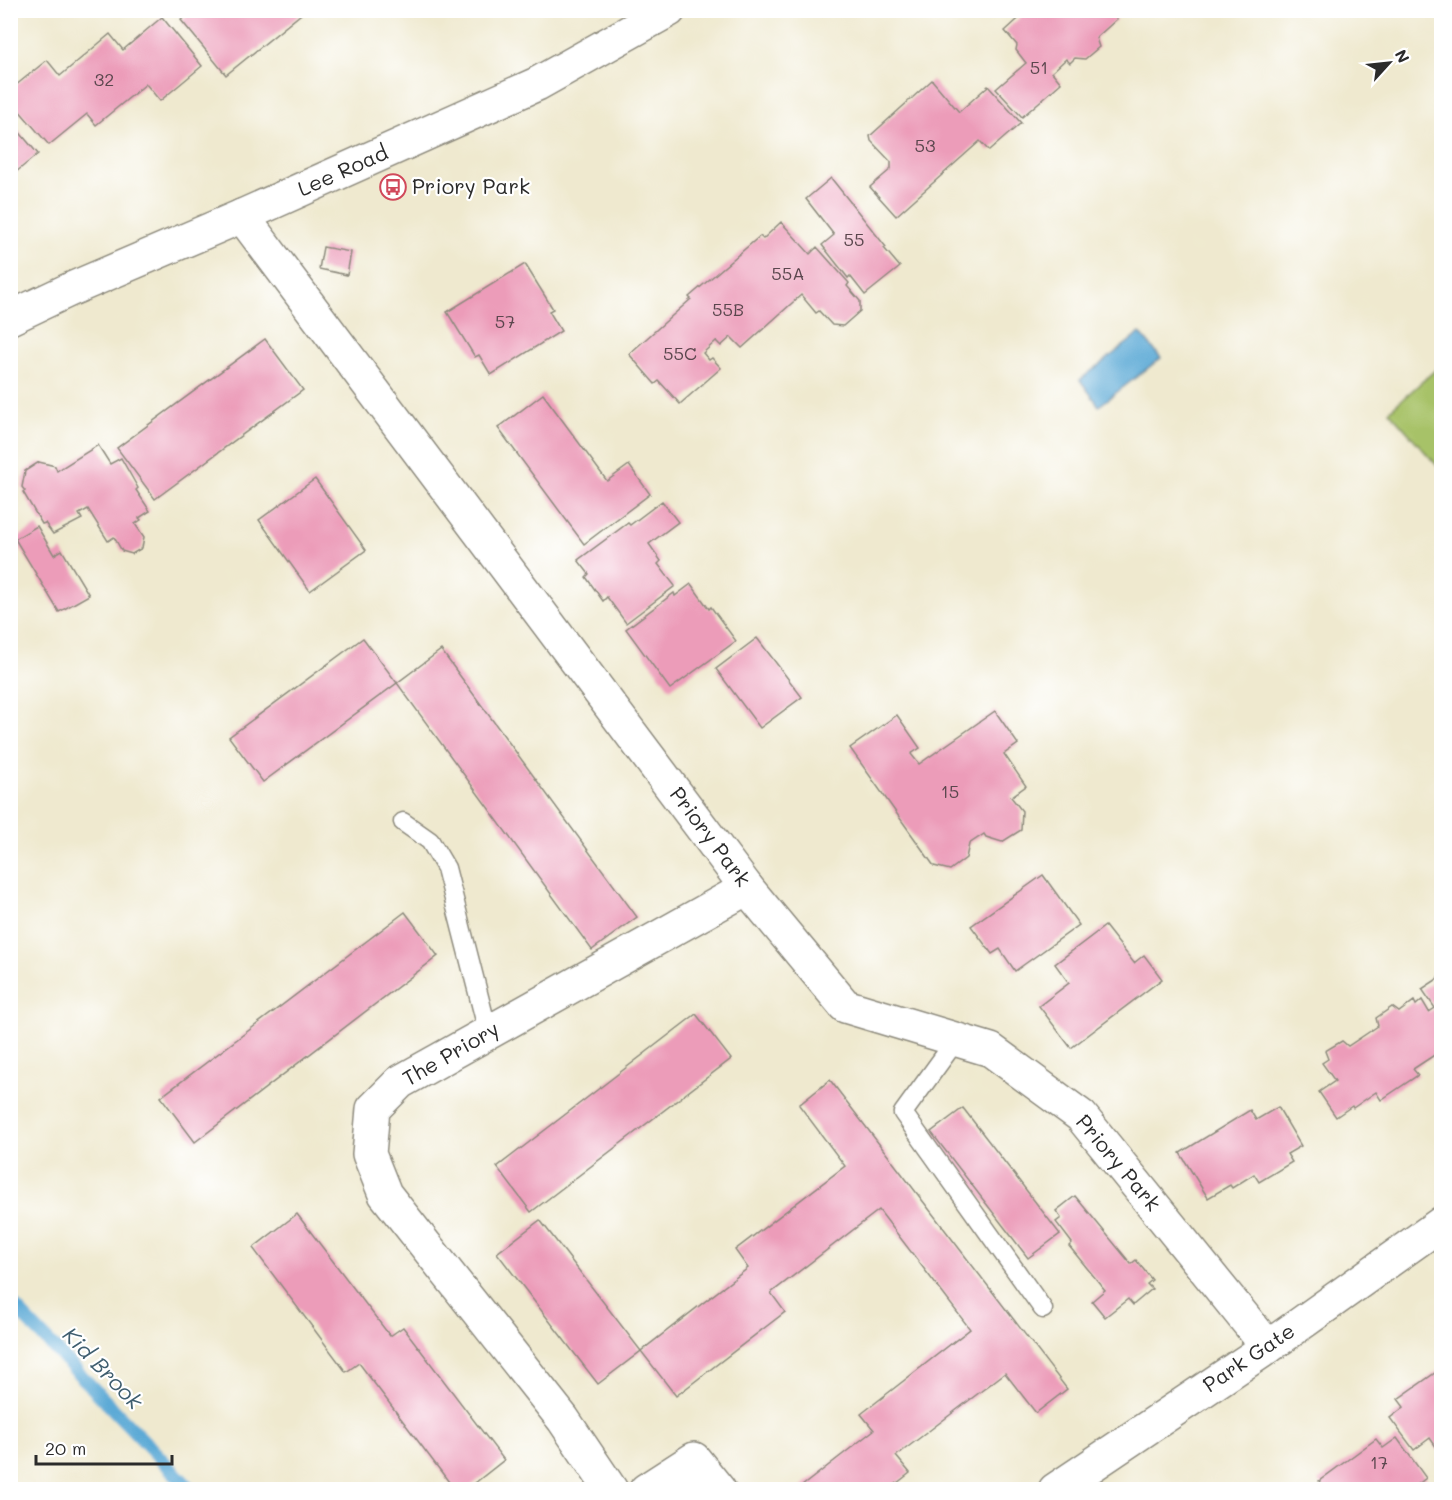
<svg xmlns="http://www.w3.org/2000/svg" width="1452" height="1500" font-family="Mali,sans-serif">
  <rect width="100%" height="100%" fill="#fff"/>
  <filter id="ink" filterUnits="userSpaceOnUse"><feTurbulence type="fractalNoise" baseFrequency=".0167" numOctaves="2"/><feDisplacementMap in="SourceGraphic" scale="12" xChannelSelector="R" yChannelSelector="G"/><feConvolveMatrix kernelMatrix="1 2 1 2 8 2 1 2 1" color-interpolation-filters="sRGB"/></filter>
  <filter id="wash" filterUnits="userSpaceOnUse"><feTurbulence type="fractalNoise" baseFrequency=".008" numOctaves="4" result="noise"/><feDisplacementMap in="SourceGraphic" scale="24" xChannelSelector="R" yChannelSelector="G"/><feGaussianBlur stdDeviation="1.35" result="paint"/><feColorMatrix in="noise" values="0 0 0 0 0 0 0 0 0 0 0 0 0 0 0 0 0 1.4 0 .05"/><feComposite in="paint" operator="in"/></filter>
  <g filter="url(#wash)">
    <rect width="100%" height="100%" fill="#efe9cf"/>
    <!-- green -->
    <path fill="#a7c268" stroke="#69764a" stroke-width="1.5" d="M 1441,365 L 1441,470 L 1389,411 Z"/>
    <!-- water -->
    <path fill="#5daad6" stroke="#446a80" stroke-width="1.5" d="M 1140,333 L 1161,358 L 1099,406 L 1080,380 Z"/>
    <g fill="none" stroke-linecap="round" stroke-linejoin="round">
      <!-- stream -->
      <path stroke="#5daad6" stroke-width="14" d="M 10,1302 L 191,1490"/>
    </g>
    <g id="blocks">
      <!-- building -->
      <g fill="#ec9cb9">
        <path d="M 194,10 L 216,11 L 306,10 L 226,75 L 181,20 Z"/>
        <path d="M 1028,10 L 1116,10 L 1112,14 L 1117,19 L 1096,38 L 1099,47 L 1085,59 L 1075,58 L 1070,63 L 1066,59 L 1052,72 L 1061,83 L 1022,117 L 996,89 L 1026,63 L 1016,50 L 1017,45 L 1005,31 Z"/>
        <path d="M 162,17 L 202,66 L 160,101 L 146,84 L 96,125 L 87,114 L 49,145 L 10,100 L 10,90 L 47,60 L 60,76 L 110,34 L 123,50 Z"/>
        <path d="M 932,80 L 959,112 L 988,86 L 1021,123 L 989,151 L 980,141 L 896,216 L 870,187 L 891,169 L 891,162 L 871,141 L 870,136 Z"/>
        <path d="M 10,121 L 38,154 L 10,177 Z"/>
        <path d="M 831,178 L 886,247 L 884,248 L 900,267 L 865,295 L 850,276 L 848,278 L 822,245 L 834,235 L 806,199 Z"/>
        <path d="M 781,222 L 810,254 L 817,247 L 849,283 L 847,286 L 860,301 L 860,311 L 843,326 L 832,325 L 819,311 L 816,313 L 801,295 L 742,348 L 731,337 L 721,346 L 716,341 L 703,353 L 709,360 L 712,358 L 721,368 L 680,404 L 659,381 L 655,384 L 629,354 L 691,299 L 689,297 L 760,236 L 763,239 Z"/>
        <path d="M 323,247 L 351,252 L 347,275 L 319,269 Z"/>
        <path d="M 525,264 L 553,309 L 549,311 L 561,331 L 491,375 L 479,355 L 475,357 L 447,312 Z"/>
        <path d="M 265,339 L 303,390 L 155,499 L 117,448 Z"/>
        <path d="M 543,394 L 607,481 L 629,465 L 650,494 L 584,544 L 498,428 Z"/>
        <path d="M 98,445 L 110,464 L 121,458 L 138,488 L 136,490 L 150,511 L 139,518 L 141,520 L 135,524 L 144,537 L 142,548 L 132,554 L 122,551 L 114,537 L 108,541 L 88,509 L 79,514 L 82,519 L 53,534 L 45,523 L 42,524 L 23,492 L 25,491 L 22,487 L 25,471 L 39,462 L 55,466 L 57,471 Z"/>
        <path d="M 315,479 L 366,550 L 310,591 L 259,520 Z"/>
        <path d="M 662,501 L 678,522 L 649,544 L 661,561 L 658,564 L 675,586 L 626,623 L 607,597 L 603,601 L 586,577 L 589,574 L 578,560 L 628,523 L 630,525 Z"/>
        <path d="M 37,526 L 54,555 L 62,550 L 89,595 L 59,612 L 15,539 Z"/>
        <path d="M 691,584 L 709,609 L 711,607 L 736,641 L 670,689 L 626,629 L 674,593 L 675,596 Z"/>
        <path d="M 363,638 L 397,683 L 263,782 L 229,737 Z"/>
        <path d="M 757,638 L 802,697 L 760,728 L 716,669 Z"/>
        <path d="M 441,650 L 637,917 L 592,950 L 397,683 Z"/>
        <path d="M 995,711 L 1018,744 L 1004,754 L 1026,786 L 1011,797 L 1022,811 L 1021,830 L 1002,842 L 986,837 L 984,834 L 969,844 L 966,858 L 950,870 L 934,866 L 850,748 L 897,715 L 920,748 L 911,754 L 919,764 Z"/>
        <path d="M 1043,875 L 1079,925 L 1015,971 L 1000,949 L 992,954 L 971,926 Z"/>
        <path d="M 405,912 L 438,956 L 195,1142 L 161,1097 Z"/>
        <path d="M 1105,926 L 1134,963 L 1144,955 L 1162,979 L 1071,1048 L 1039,1006 L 1069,983 L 1055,964 Z"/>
        <path d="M 1442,976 L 1442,1050 L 1413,1069 L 1418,1075 L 1381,1100 L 1376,1092 L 1353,1108 L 1352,1106 L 1336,1117 L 1319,1092 L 1335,1081 L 1322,1063 L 1328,1059 L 1325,1051 L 1342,1041 L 1348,1046 L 1378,1026 L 1376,1018 L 1392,1007 L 1399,1012 L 1414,1001 L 1416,1005 L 1422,1000 L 1429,1012 L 1435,1008 L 1422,989 Z"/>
        <path d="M 696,1014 L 731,1059 L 531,1212 L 497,1167 Z"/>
        <path d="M 830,1080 L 1067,1389 L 1036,1413 L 1005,1373 L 896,1456 L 910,1473 L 888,1490 L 797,1490 L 874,1430 L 861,1414 L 970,1329 L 879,1210 L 771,1293 L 785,1312 L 676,1396 L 641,1351 L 748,1268 L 735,1250 L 845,1166 L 799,1105 Z"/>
        <path d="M 1278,1107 L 1301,1146 L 1287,1154 L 1292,1162 L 1259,1182 L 1254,1174 L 1232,1188 L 1230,1185 L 1208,1198 L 1180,1153 L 1250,1110 L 1256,1120 Z"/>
        <path d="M 963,1108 L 1060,1234 L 1028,1258 L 931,1132 Z"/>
        <path d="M 1075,1196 L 1131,1264 L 1136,1260 L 1152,1280 L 1147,1284 L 1152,1289 L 1133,1305 L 1128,1299 L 1105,1317 L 1092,1301 L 1105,1290 L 1069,1246 L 1072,1243 L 1056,1222 L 1061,1218 L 1056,1211 Z"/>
        <path d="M 297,1214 L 390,1336 L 403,1327 L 504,1460 L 466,1490 L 455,1490 L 359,1363 L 346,1372 L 253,1248 Z"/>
        <path d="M 540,1220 L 641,1351 L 598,1384 L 497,1253 Z"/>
        <path d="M 1442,1368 L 1442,1449 L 1439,1451 L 1430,1438 L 1414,1450 L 1390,1418 L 1404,1407 L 1398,1399 Z"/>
        <path d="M 1397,1438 L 1426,1478 L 1413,1488 L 1415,1490 L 1325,1490 L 1319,1481 L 1376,1439 L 1383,1448 Z"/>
      </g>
    </g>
  </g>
  <g filter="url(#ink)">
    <use href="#blocks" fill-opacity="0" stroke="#8d8a7d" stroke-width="1.5"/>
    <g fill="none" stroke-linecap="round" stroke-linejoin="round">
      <!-- service casing -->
      <g stroke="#8d8a7d" stroke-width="21">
        <g id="service">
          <path d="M 403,822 L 430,841 L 446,868 L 488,1032"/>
          <path d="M 956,1040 L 903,1113 L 1043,1309"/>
        </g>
      </g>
      <!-- minor casing -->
      <g stroke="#8d8a7d" stroke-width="36">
        <g id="minor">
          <path d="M 242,216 L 747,888 L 845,1006 L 991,1050 L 1081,1116 L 1268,1347"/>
          <path d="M 611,1490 L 563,1419 L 385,1194 L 369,1154 L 373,1109 L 400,1082 L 747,888"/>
          <path d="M 646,1490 L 694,1459 L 719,1490"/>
          <path d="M 1055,1490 L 1268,1347 L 1442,1223"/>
        </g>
      </g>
      <!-- secondary casing -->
      <g stroke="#8d8a7d" stroke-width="36">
        <path id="secondary" d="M 10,318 L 69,290 L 242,216 L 537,84 L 669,10"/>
      </g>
      <!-- service -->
      <use href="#service" stroke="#fff" stroke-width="18"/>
      <!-- minor -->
      <use href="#minor" stroke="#fff" stroke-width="33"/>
      <!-- secondary -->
      <use href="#secondary" stroke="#fff" stroke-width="33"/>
    </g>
  </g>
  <!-- icons -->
  <defs>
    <g id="bus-ring" transform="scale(1.35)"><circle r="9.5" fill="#fff" stroke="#d1495b" stroke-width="1.5"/><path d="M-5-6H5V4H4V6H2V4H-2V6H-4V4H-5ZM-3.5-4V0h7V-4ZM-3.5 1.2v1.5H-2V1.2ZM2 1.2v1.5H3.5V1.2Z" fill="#d1495b"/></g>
  </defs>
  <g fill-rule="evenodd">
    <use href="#bus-ring" x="393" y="187"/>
  </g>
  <g text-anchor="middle" stroke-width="4.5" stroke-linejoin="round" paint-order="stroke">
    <!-- number labels -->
    <g font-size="18" fill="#5b474e">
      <text x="1039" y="74">51</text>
      <text x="104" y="86">32</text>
      <text x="925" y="152">53</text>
      <text x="854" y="246">55</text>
      <text x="788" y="280">55A</text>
      <text x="728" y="316">55B</text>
      <text x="505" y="328">57</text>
      <text x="680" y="360">55C</text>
      <text x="950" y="798">15</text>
      <text x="1379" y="1469">17</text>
    </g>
    <!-- street labels -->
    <g font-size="21" fill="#2b2b2b" stroke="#fff">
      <text transform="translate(343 171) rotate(-24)" y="7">Lee Road</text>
      <text transform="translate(710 837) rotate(53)" y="7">Priory Park</text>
      <text transform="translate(451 1054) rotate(-30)" y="7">The Priory</text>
      <text transform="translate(1118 1163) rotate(50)" y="7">Priory Park</text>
      <text transform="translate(1249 1358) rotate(-34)" y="7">Park Gate</text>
    </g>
    <!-- poi labels -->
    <g font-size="21" fill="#2b2b2b" stroke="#fff" text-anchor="start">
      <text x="412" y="194">Priory Park</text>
    </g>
    <!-- water labels -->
    <g font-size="22" font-style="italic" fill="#3f5e6f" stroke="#fff">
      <text transform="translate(103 1368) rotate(46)" y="8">Kid Brook</text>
    </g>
  </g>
  <!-- margin -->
  <rect width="1452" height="1500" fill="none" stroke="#fff" stroke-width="36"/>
  <!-- north arrow -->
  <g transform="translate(1389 63) rotate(63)" stroke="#ffffff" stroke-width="4.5" paint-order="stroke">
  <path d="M0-4.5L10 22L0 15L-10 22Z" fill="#2b2b2b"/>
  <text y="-9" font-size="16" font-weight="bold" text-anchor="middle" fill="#2b2b2b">N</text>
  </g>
  <!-- scale -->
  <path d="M36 1455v9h136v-9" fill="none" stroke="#2b2b2b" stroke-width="3"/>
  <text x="45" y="1455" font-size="18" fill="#2b2b2b" stroke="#ffffff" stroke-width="4.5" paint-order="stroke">20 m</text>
</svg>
